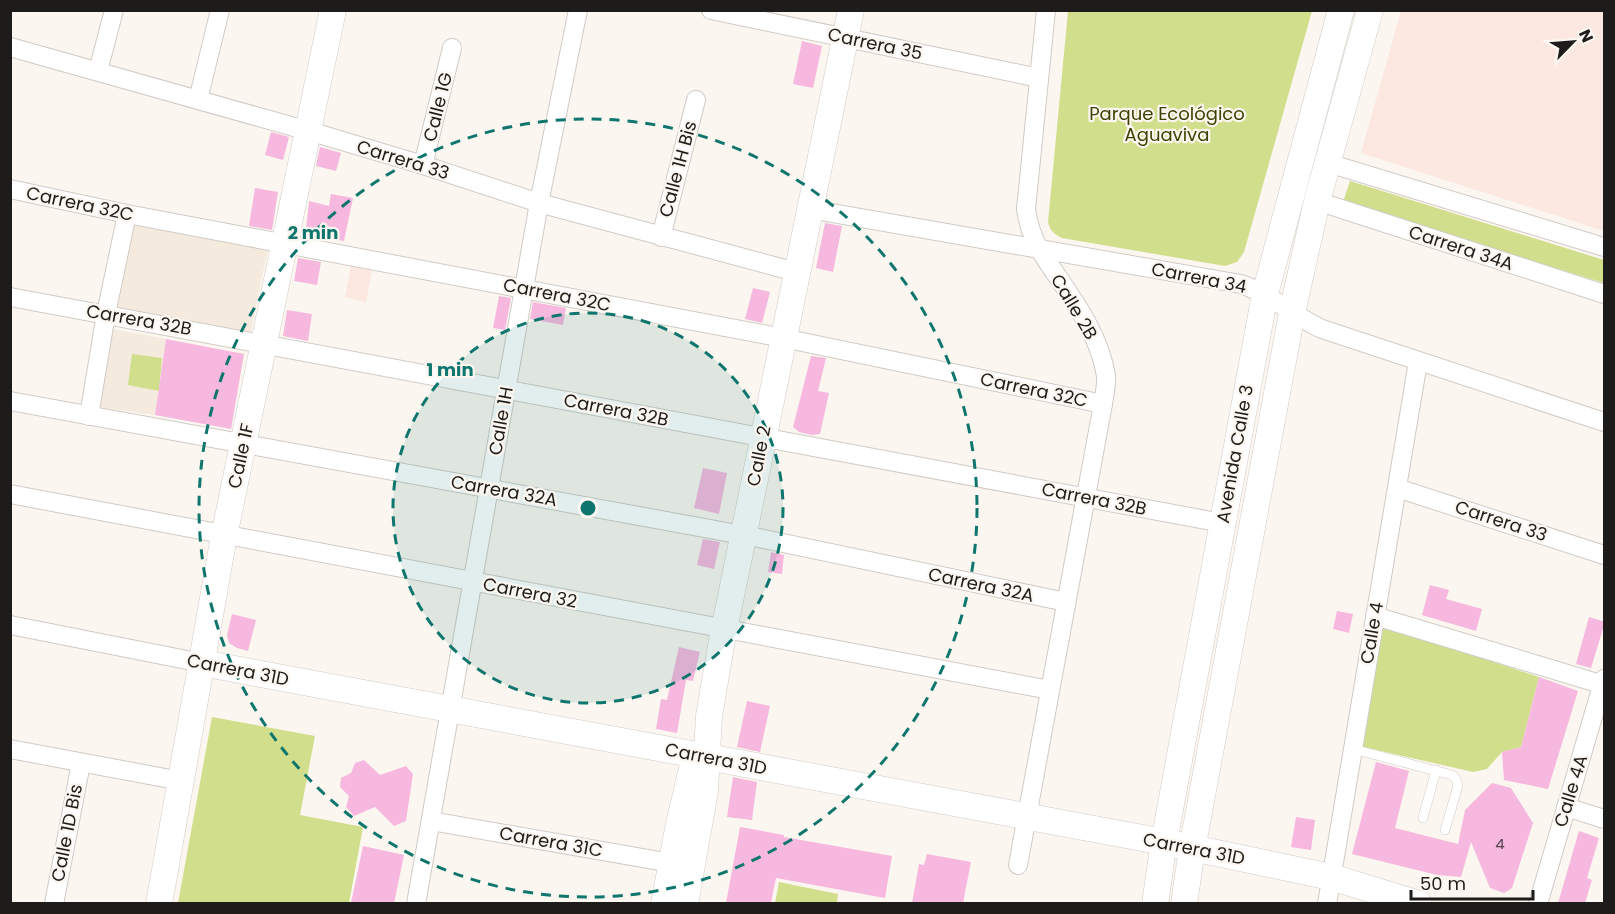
<svg xmlns="http://www.w3.org/2000/svg" width="1615" height="914" font-family="Poppins,sans-serif">
  <rect width="100%" height="100%" fill="#fbf6f0"/>
  <!-- built -->
  <g fill="#f5eade">
    <path d="M 130,225 L 268,249 L 250,334 L 113,310 Z"/>
    <path d="M 113,329 L 166,339 L 155,415 L 98,407 Z"/>
  </g>
  <!-- industrial -->
  <g fill="#fce8e1">
    <path d="M 1401,11 L 1604,11 L 1604,231 L 1361,153 Z"/>
    <path d="M 351,266 L 372,271 L 366,302 L 345,297 Z"/>
  </g>
  <!-- green -->
  <g fill="#d1df8c">
    <path d="M 1068,11 L 1312,11 L 1244,252 L 1237,262 L 1225,266 L 1062,238 C 1054,234 1050,231 1048,222 Z"/>
    <path d="M 1350,181 L 1604,260 L 1604,283 L 1343,202 Z"/>
    <path d="M 132,354 L 162,358 L 159,391 L 128,385 Z"/>
    <path d="M 1378,624 L 1539,677 L 1521,747 L 1502,752 L 1487,769 L 1473,772 L 1359,746 Z"/>
    <path d="M 212,717 L 315,736 L 300,815 L 363,827 L 349,903 L 178,903 Z"/>
    <path d="M 779,882 L 838,894 L 837,903 L 775,903 Z"/>
  </g>
  <!-- building -->
  <g fill="#f7b8df">
    <path d="M 802,41 L 822,46 L 813,88 L 793,84 Z"/>
    <path d="M 271,132 L 289,137 L 283,160 L 265,155 Z"/>
    <path d="M 320,147 L 341,153 L 336,171 L 316,166 Z"/>
    <path d="M 255,188 L 278,192 L 272,230 L 249,226 Z"/>
    <path d="M 331,194 L 353,198 L 344,241 L 326,238 L 325,240 L 314,238 L 306,229 L 309,201 L 329,206 Z"/>
    <path d="M 825,223 L 842,226 L 833,272 L 816,268 Z"/>
    <path d="M 298,258 L 321,262 L 317,285 L 294,281 Z"/>
    <path d="M 753,288 L 770,292 L 762,323 L 745,319 Z"/>
    <path d="M 499,296 L 511,298 L 505,330 L 493,328 Z"/>
    <path d="M 533,302 L 566,308 L 563,325 L 530,319 Z"/>
    <path d="M 287,310 L 312,314 L 308,341 L 283,336 Z"/>
    <path d="M 166,339 L 244,354 L 231,429 L 155,415 Z"/>
    <path d="M 811,356 L 826,358 L 818,391 L 829,393 L 820,434 L 812,435 L 799,432 L 793,427 Z"/>
    <path d="M 703,468 L 727,473 L 719,514 L 694,508 Z"/>
    <path d="M 703,539 L 720,542 L 714,569 L 697,565 Z"/>
    <path d="M 771,552 L 784,555 L 782,574 L 768,572 Z"/>
    <path d="M 1430,585 L 1449,590 L 1446,599 L 1482,609 L 1476,631 L 1422,615 Z"/>
    <path d="M 1337,611 L 1353,614 L 1349,633 L 1333,629 Z"/>
    <path d="M 232,614 L 256,620 L 248,651 L 237,648 L 229,643 L 227,635 Z"/>
    <path d="M 1589,617 L 1605,622 L 1591,668 L 1576,664 Z"/>
    <path d="M 679,647 L 700,652 L 693,681 L 686,680 L 677,733 L 656,729 L 661,699 L 667,700 Z"/>
    <path d="M 1539,677 L 1578,691 L 1548,789 L 1504,780 L 1502,752 L 1521,747 Z"/>
    <path d="M 747,701 L 770,706 L 760,752 L 737,747 Z"/>
    <path d="M 364,760 L 380,775 L 406,766 L 413,774 L 406,821 L 394,826 L 375,807 L 354,816 L 346,807 L 349,796 L 340,787 L 341,778 L 351,773 L 355,763 Z"/>
    <path d="M 1376,762 L 1409,771 L 1395,828 L 1458,844 L 1465,810 L 1492,783 L 1511,788 L 1533,823 L 1512,888 L 1504,893 L 1490,888 L 1471,842 L 1461,877 L 1437,875 L 1352,854 Z"/>
    <path d="M 733,777 L 757,782 L 752,820 L 727,817 Z"/>
    <path d="M 1296,817 L 1315,820 L 1311,850 L 1291,847 Z"/>
    <path d="M 740,827 L 784,835 L 784,837 L 892,856 L 885,898 L 776,878 L 771,903 L 726,903 Z"/>
    <path d="M 1579,831 L 1599,838 L 1587,878 L 1592,880 L 1585,903 L 1558,903 Z"/>
    <path d="M 363,846 L 404,855 L 394,903 L 351,903 Z"/>
    <path d="M 927,854 L 971,862 L 963,903 L 912,903 L 919,864 L 924,865 Z"/>
  </g>
  <g fill="none" stroke-linecap="round" stroke-linejoin="round">
    <!-- lane casing -->
    <g stroke="#d0cbc5" stroke-width="10">
      <g id="lane">
        <path d="M 1353,749 L 1452,775 L 1456,779 L 1458,786 L 1445,830"/>
        <path d="M 1423,818 L 1436,770"/>
      </g>
    </g>
    <!-- street casing -->
    <g stroke="#d0cbc5" stroke-width="20">
      <g id="street">
        <path d="M 711,10 L 1039,78"/>
        <path d="M 10,47 L 319,134 L 423,165 L 539,203 L 796,272"/>
        <path d="M 98,71 L 114,10"/>
        <path d="M 198,100 L 220,10"/>
        <path d="M 1328,163 L 1604,247"/>
        <path d="M 423,165 L 452,48"/>
        <path d="M 10,189 L 127,214 L 783,338 L 1103,404"/>
        <path d="M 1317,201 L 1604,294"/>
        <path d="M 809,209 L 1241,284 C 1270,294 1294,316 1322,329 L 1604,422"/>
        <path d="M 661,237 L 696,100"/>
        <path d="M 10,297 L 1222,523"/>
        <path d="M 10,401 L 759,538 L 1066,602"/>
        <path d="M 89,416 L 106,314 L 127,214"/>
        <path d="M 1397,488 L 1604,555"/>
        <path d="M 10,494 L 1050,690"/>
        <path d="M 1375,616 L 1604,685"/>
        <path d="M 10,625 L 202,663"/>
        <path d="M 10,749 L 181,781"/>
        <path d="M 1566,807 L 1604,819"/>
        <path d="M 431,821 L 671,863"/>
        <path d="M 1018,865 L 1103,404 C 1104,395 1107,385 1106,376 C 1099,329 1064,288 1039,249 C 1032,236 1028,224 1026,209 L 1046,10"/>
        <path d="M 54,904 L 81,763"/>
        <path d="M 416,904 L 539,203 L 578,10"/>
        <path d="M 1327,904 L 1418,362"/>
        <path d="M 1538,904 L 1604,679"/>
      </g>
    </g>
    <!-- secondary casing -->
    <g stroke="#d0cbc5" stroke-width="27">
      <g id="secondary">
        <path d="M 202,663 L 1164,842 L 1331,877 L 1419,904"/>
        <path d="M 159,904 L 224,536 L 333,10"/>
        <path d="M 664,904 L 679,824 L 695,756"/>
        <path d="M 685,904 L 705,791 L 709,716 L 722,640 L 851,10"/>
        <path d="M 1155,904 L 1164,842 L 1265,294 L 1341,10"/>
        <path d="M 1184,904 L 1192,849 L 1292,313 L 1317,201 L 1370,10"/>
      </g>
    </g>
    <!-- lane -->
    <use href="#lane" stroke="#fff" stroke-width="9"/>
    <!-- street -->
    <use href="#street" stroke="#fff" stroke-width="18"/>
    <!-- secondary -->
    <use href="#secondary" stroke="#fff" stroke-width="26"/>
  </g>
  <!-- distance rings -->
  <circle cx="588" cy="508" r="195" fill="#0f766e" fill-opacity=".12"/>
  <g fill="none" stroke="#0f766e" stroke-width="3" stroke-dasharray="10 8">
    <circle cx="588" cy="508" r="195"/>
    <circle cx="588" cy="508" r="389"/>
  </g>
  <g text-anchor="middle" stroke-width="4.5" stroke-linejoin="round" paint-order="stroke">
    <!-- number labels -->
    <g font-size="15" fill="#54434b">
      <text x="1500" y="849">4</text>
    </g>
    <!-- street labels -->
    <g font-size="18" fill="#1e1c1a" stroke="#fbf6f0">
      <text transform="translate(875 44) rotate(12)" y="6">Carrera 35</text>
      <text transform="translate(438 107) rotate(-76)" y="6">Calle 1G</text>
      <text transform="translate(403 160) rotate(17)" y="6">Carrera 33</text>
      <text transform="translate(678 169) rotate(-75)" y="6">Calle 1H Bis</text>
      <text transform="translate(80 204) rotate(12)" y="6">Carrera 32C</text>
      <text transform="translate(1461 248) rotate(18)" y="6">Carrera 34A</text>
      <text transform="translate(1199 278) rotate(11)" y="6">Carrera 34</text>
      <text transform="translate(557 295) rotate(11)" y="6">Carrera 32C</text>
      <text transform="translate(1074 307) rotate(59)" y="6">Calle 2B</text>
      <text transform="translate(139 320) rotate(10)" y="6">Carrera 32B</text>
      <text transform="translate(1034 390) rotate(12)" y="6">Carrera 32C</text>
      <text transform="translate(616 410) rotate(11)" y="6">Carrera 32B</text>
      <text transform="translate(501 421) rotate(-80)" y="6">Calle 1H</text>
      <text transform="translate(1235 454) rotate(-80)" y="6">Avenida Calle 3</text>
      <text transform="translate(241 456) rotate(-78)" y="6">Calle 1F</text>
      <text transform="translate(759 456) rotate(-79)" y="6">Calle 2</text>
      <text transform="translate(504 491) rotate(10)" y="6">Carrera 32A</text>
      <text transform="translate(1094 499) rotate(11)" y="6">Carrera 32B</text>
      <text transform="translate(1501 521) rotate(18)" y="6">Carrera 33</text>
      <text transform="translate(981 585) rotate(12)" y="6">Carrera 32A</text>
      <text transform="translate(530 593) rotate(11)" y="6">Carrera 32</text>
      <text transform="translate(1372 633) rotate(-80)" y="6">Calle 4</text>
      <text transform="translate(238 670) rotate(11)" y="6">Carrera 31D</text>
      <text transform="translate(716 759) rotate(11)" y="6">Carrera 31D</text>
      <text transform="translate(1571 791) rotate(-73)" y="6">Calle 4A</text>
      <text transform="translate(67 833) rotate(-79)" y="6">Calle 1D Bis</text>
      <text transform="translate(551 842) rotate(10)" y="6">Carrera 31C</text>
      <text transform="translate(1194 849) rotate(11)" y="6">Carrera 31D</text>
    </g>
    <!-- park labels -->
    <g font-size="18" fill="#3c4300" stroke="#fbf6f0">
      <text x="1167" y="120">Parque Ecológico<tspan x="1167" dy="21">Aguaviva</tspan></text>
    </g>
  </g>
  <circle cx="588" cy="508" r="9" fill="#0f766e" stroke="#fbf6f0" stroke-width="3"/>
  <g font-size="18" text-anchor="middle" font-weight="bold" fill="#0f766e" stroke="#fbf6f0" stroke-width="4.5" stroke-linejoin="round" paint-order="stroke">
    <text x="313" y="239">2 min</text>
    <text x="450" y="376">1 min</text>
  </g>
  <!-- border -->
  <rect width="1615" height="914" fill="none" stroke="#1e1c1a" stroke-width="24"/>
  <!-- north arrow -->
  <g transform="translate(1573 42) rotate(65)" stroke="#fbf6f0" stroke-width="4.5" paint-order="stroke">
  <path d="M0-4.5L10 22L0 15L-10 22Z" fill="#1e1c1a"/>
  <text y="-9" font-size="16" font-weight="bold" text-anchor="middle" fill="#1e1c1a">N</text>
  </g>
  <!-- scale -->
  <path d="M1411 890v9h122v-9" fill="none" stroke="#1e1c1a" stroke-width="3"/>
  <text x="1420" y="890" font-size="18" fill="#1e1c1a" stroke="#fbf6f0" stroke-width="4.5" paint-order="stroke">50 m</text>
</svg>
